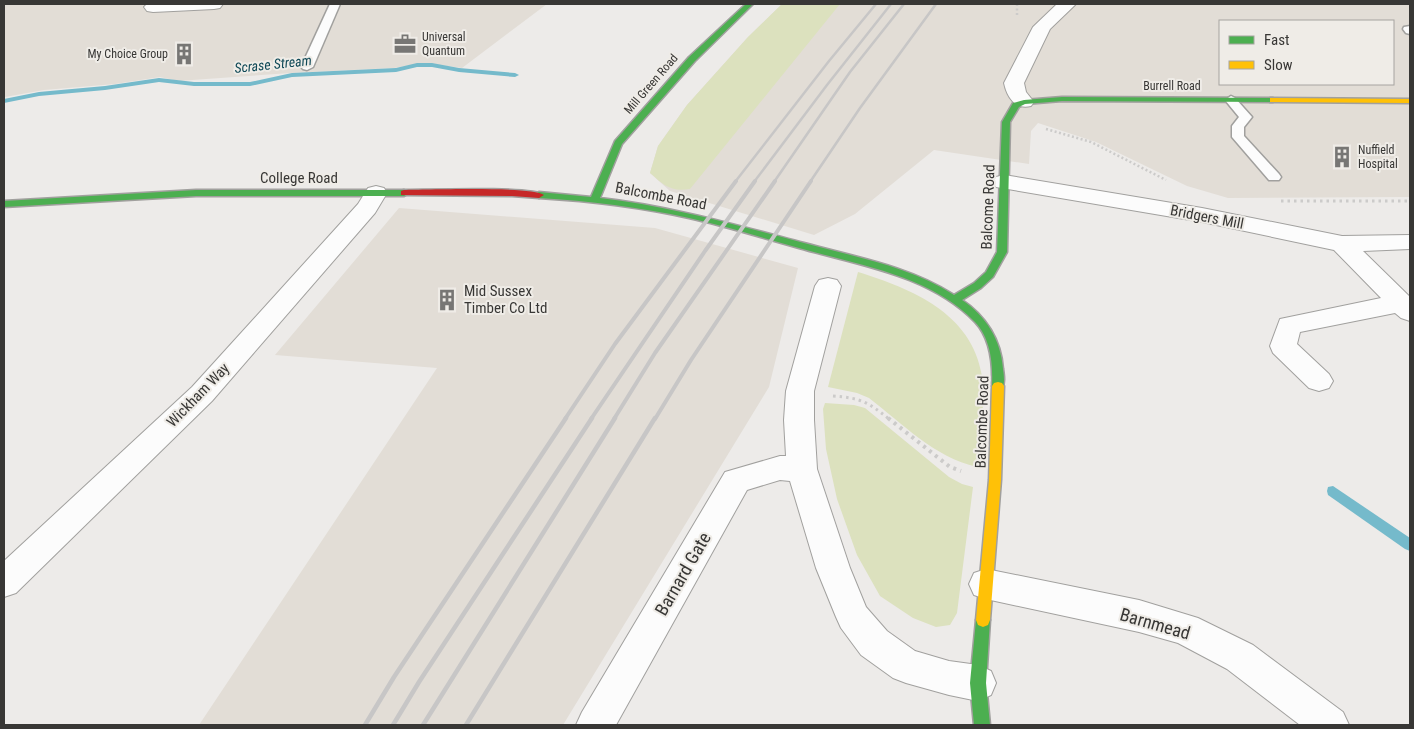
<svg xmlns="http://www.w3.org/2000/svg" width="1414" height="729" font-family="'Roboto Condensed',sans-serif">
  <rect width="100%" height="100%" fill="#edebe9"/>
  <!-- built -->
  <g fill="#e2ddd6" fill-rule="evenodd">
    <path d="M 4,4 L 547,4 L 462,68 L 425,63 L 394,68 L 291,73 L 178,81 L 160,77 L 115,84 L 44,90 L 5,97 Z"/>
    <path d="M 782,4 L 1410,4 L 1410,197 L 1228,198 L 1187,186 L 1096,142 L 1038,123 L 1031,131 L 1029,164 L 934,150 L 855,214 L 814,235 L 670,191 L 650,173 L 658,146 L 687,105 L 748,37 ZM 1220,21 L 1393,21 L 1393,84 L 1220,84 Z"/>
    <path d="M 399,208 L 655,228 L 798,268 L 769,387 L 563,725 L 199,725 L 437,368 L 275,355 Z"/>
  </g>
  <!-- green -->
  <g fill="#dce1be">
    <path d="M 782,4 L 840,4 L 690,189 C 670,192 664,185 650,173 L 658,146 L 687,105 L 748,37 Z"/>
    <path d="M 858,272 C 912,289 972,313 982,376 C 986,403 979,439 977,467 C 934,457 903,424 869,398 L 857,393 L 828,387 Z"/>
    <path d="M 825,403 L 854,405 L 865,408 L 949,477 L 962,484 L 973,487 L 957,613 L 950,625 L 936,627 L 913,618 L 880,596 L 857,555 L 837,499 L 826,449 L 823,409 Z"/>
  </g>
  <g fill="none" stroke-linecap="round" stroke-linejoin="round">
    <!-- stream -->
    <g fill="#75bacb" fill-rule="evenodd">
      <path d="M 417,63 L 432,63 L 459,68 L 515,73 L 519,75 L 515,77 L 459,72 L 432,67 L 417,67 L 396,72 L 292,77 L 250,86 L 194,86 L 159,82 L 105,90 L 39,96 L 4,103 L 4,99 L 39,92 L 105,86 L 159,78 L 194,82 L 250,82 L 292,73 L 396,68 Z"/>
      <path d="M 1333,486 L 1410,538 L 1410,551 L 1405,549 L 1328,495 L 1327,491 L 1328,487 Z"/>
    </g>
    <!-- lane casing -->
    <g stroke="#a1a09e" stroke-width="3">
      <g id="lane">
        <path d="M 330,4 L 340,4 L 313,67 L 307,70 L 303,69 L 301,67 Z"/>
        <path d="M 1410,26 L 1410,34 L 1406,33 L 1403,29 L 1404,27 Z"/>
        <path d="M 1231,96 L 1235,98 L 1252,117 L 1244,127 L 1244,136 L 1279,174 L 1281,177 L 1279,180 L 1269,180 L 1232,137 L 1232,126 L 1239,117 L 1225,100 Z"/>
      </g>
    </g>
    <!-- street casing -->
    <g stroke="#a1a09e" stroke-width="2">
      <g id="street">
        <path d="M 147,4 L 223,4 L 220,8 L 214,9 L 153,12 L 147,11 L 144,7 Z"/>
        <path d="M 1057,4 L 1076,4 L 1050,29 L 1024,83 L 1026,92 L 1034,102 L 1031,106 C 1015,110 1007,97 1004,83 L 1033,27 Z"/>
        <path d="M 1004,175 L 1202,208 L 1342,236 L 1410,235 L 1410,249 L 1363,251 L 1410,297 L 1410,321 L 1401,318 L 1395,313 L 1300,332 L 1297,344 L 1329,374 L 1333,381 L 1329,388 L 1319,391 L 1309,388 L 1273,353 L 1270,346 L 1280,319 L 1381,298 L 1334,250 L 1202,222 L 996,187 L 993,182 L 996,177 Z"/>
        <path d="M 376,186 L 384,188 L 387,193 L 375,213 L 212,401 L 16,593 L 4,597 L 4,561 L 192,387 L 358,204 L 368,188 Z"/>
        <path d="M 828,278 L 837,280 L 841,286 L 814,391 L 814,420 L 817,469 L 850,568 L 866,607 L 887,631 L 915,651 L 949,661 L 978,665 L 991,671 L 996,683 L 991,695 L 978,701 L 949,695 L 906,683 L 893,678 L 861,655 L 841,628 L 836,617 L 816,568 L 790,481 L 780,480 L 747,490 L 616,725 L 576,725 L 582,712 L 725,472 L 780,456 L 786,456 L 784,420 L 786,391 L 815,286 L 819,280 Z"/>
        <path d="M 986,569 L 1139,600 L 1198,618 L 1253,645 L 1343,712 L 1349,725 L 1300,725 L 1227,669 L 1178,643 L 1139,632 L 986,599 L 974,595 L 969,584 L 974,573 Z"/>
      </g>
    </g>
    <!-- fast casing -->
    <g stroke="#a1a09e" stroke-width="3">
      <g id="fast">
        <path d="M 746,4 L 753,4 L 695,61 L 622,144 L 600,198 C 670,206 736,225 804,243 C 855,257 909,266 954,295 L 974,283 L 986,272 L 997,252 L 1002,122 L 1013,103 L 1024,100 L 1062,97 L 1273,98 L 1277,100 L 1273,102 L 1062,101 L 1025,104 L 1019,107 L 1010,122 L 1007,252 L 993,277 L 981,288 L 962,300 C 986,316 1001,340 1003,369 C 1004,376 1005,383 1002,389 L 994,389 L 992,386 C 993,364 991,339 975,322 C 930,275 858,265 799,248 C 762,238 726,226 689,218 C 640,207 589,201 539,198 L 534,195 L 539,192 L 591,197 L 615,141 L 689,57 Z"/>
        <path d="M 196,190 L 404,190 L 409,193 L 404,196 L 196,196 L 4,207 L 4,201 Z"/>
        <path d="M 983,613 L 988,615 L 990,620 L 986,683 L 990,725 L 974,725 L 970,683 L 976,620 L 978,615 Z"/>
      </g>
    </g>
    <!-- slow casing -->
    <g stroke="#a1a09e" stroke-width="3">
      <g id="slow">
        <path d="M 1270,98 L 1410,99 L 1410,103 L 1273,102 L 1270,102 Z"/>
        <path d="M 998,382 L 1002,383 L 1004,386 L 1001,480 L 990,620 L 988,625 L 983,627 L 978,625 L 976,620 L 989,480 L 992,386 L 994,383 Z"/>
      </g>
    </g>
    <!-- jam casing -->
    <g stroke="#a1a09e" stroke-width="3">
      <path id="jam" d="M 404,190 C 426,190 532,186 544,195 L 539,198 L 512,196 L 401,195 L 401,191 Z"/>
    </g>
    <!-- path-far2 -->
    <g stroke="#cccbca" stroke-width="2.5" stroke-dasharray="2 2.5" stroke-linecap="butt">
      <path d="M 1017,4 L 1017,15"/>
      <path d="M 1046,129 L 1091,142 L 1166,180"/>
    </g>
    <!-- path-far1 -->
    <g stroke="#cccbca" stroke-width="3" stroke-dasharray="2.5 4" stroke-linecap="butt">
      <path d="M 1281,201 L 1410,201"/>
      <path d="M 833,396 C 861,398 868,402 889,419"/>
    </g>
    <!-- path -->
    <path stroke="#cccbca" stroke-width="4" stroke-dasharray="3 4.5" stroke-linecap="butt" d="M 888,418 L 950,467 L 961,471"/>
    <!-- lane -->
    <use href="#lane" fill="#fcfcfc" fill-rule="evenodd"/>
    <!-- street -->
    <use href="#street" fill="#fcfcfc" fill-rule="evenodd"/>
    <!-- fast -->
    <use href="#fast" fill="#4caf50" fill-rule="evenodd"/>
    <!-- slow -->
    <use href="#slow" fill="#ffc107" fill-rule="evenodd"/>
    <!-- jam -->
    <use href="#jam" fill="#c62828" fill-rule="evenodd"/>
    <!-- rail-far2 -->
    <g stroke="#c7c6c6" stroke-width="2.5">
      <path d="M 735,182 L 829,61 L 876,4"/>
      <path d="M 754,182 L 827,85 L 891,4"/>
      <path d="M 774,182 L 850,72 L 904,4"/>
      <path d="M 810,182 L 860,108 L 936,4"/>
    </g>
    <!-- rail-far1 -->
    <g stroke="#c7c6c6" stroke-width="4">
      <path d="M 565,419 L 615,344 L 736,181"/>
      <path d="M 591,419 L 705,251 L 755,181"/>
      <path d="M 614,419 L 655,353 L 775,181"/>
      <path d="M 655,419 L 691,360 L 811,181"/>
    </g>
    <!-- rail -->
    <g stroke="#c7c6c6" stroke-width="4.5">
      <path d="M 365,725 L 394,677 L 566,418"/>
      <path d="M 393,725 L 419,682 L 592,418"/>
      <path d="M 423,725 L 615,418"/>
      <path d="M 466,725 L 655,418"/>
    </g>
  </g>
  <!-- icons -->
  <defs>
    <g id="office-bare" transform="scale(1.725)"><path d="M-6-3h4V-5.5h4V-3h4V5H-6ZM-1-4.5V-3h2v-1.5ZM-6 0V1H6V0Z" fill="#777674" stroke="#efece7" stroke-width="2.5" paint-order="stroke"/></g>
    <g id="building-bare" transform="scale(1.725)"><path d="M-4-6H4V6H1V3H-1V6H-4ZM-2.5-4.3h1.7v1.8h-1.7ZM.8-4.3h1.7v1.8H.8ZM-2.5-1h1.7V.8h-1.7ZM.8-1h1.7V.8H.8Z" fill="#777674" stroke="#efece7" stroke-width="2.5" paint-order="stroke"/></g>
  </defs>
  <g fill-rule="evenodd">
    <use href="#office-bare" x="405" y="44"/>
    <use href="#building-bare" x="184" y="54"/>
    <use href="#building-bare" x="1342" y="157"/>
    <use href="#building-bare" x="447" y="300"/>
  </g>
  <g text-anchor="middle" stroke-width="4" stroke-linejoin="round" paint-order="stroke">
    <!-- far-poi labels -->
    <g font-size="12" fill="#383735" stroke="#efece7" text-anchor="start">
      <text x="422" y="41">Universal<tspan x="422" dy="14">Quantum</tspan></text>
      <text x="168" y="58" text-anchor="end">My Choice Group</text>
      <text x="1358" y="154">Nuffield<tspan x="1358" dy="14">Hospital</tspan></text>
    </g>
    <!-- far-street labels -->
    <g font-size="12" fill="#383735" stroke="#efece7">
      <text transform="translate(651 84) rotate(-49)" y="4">Mill Green Road</text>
      <text x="1172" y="90">Burrell Road</text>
    </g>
    <!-- far-water labels -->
    <g font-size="14" font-style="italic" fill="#0e4856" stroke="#efece7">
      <text transform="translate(273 64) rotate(-6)" y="5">Scrase Stream</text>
    </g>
    <!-- street labels -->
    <g font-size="15" fill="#383735" stroke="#efece7">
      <text x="299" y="183">College Road</text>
      <text transform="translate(661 196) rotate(11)" y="5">Balcombe Road</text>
      <text transform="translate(988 207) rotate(-88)" y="5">Balcome Road</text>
      <text transform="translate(1207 217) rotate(11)" y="5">Bridgers Mill</text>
      <text transform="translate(198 395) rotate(-46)" y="5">Wickham Way</text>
      <text transform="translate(982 422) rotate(-88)" y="5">Balcombe Road</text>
    </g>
    <!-- poi labels -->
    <g font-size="15" fill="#383735" stroke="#efece7" text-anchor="start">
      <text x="464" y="296">Mid Sussex<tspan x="464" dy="17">Timber Co Ltd</tspan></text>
    </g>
    <!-- near-street labels -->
    <g font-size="18" fill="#383735" stroke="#efece7">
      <text transform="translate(683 574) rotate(-60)" y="6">Barnard Gate</text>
      <text transform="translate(1155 624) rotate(16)" y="6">Barnmead</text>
    </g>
  </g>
  <!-- border -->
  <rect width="1414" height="729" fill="none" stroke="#383735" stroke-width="10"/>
  <!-- legend -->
  <rect x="1219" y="20" width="175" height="65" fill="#efece7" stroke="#a6a4a0"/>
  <rect x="1229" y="36" width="25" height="8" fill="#4caf50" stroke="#a6a4a0"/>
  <text x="1264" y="45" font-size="15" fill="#383735">Fast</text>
  <rect x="1229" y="61" width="25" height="8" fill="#ffc107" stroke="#a6a4a0"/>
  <text x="1264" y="70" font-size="15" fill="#383735">Slow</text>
</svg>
